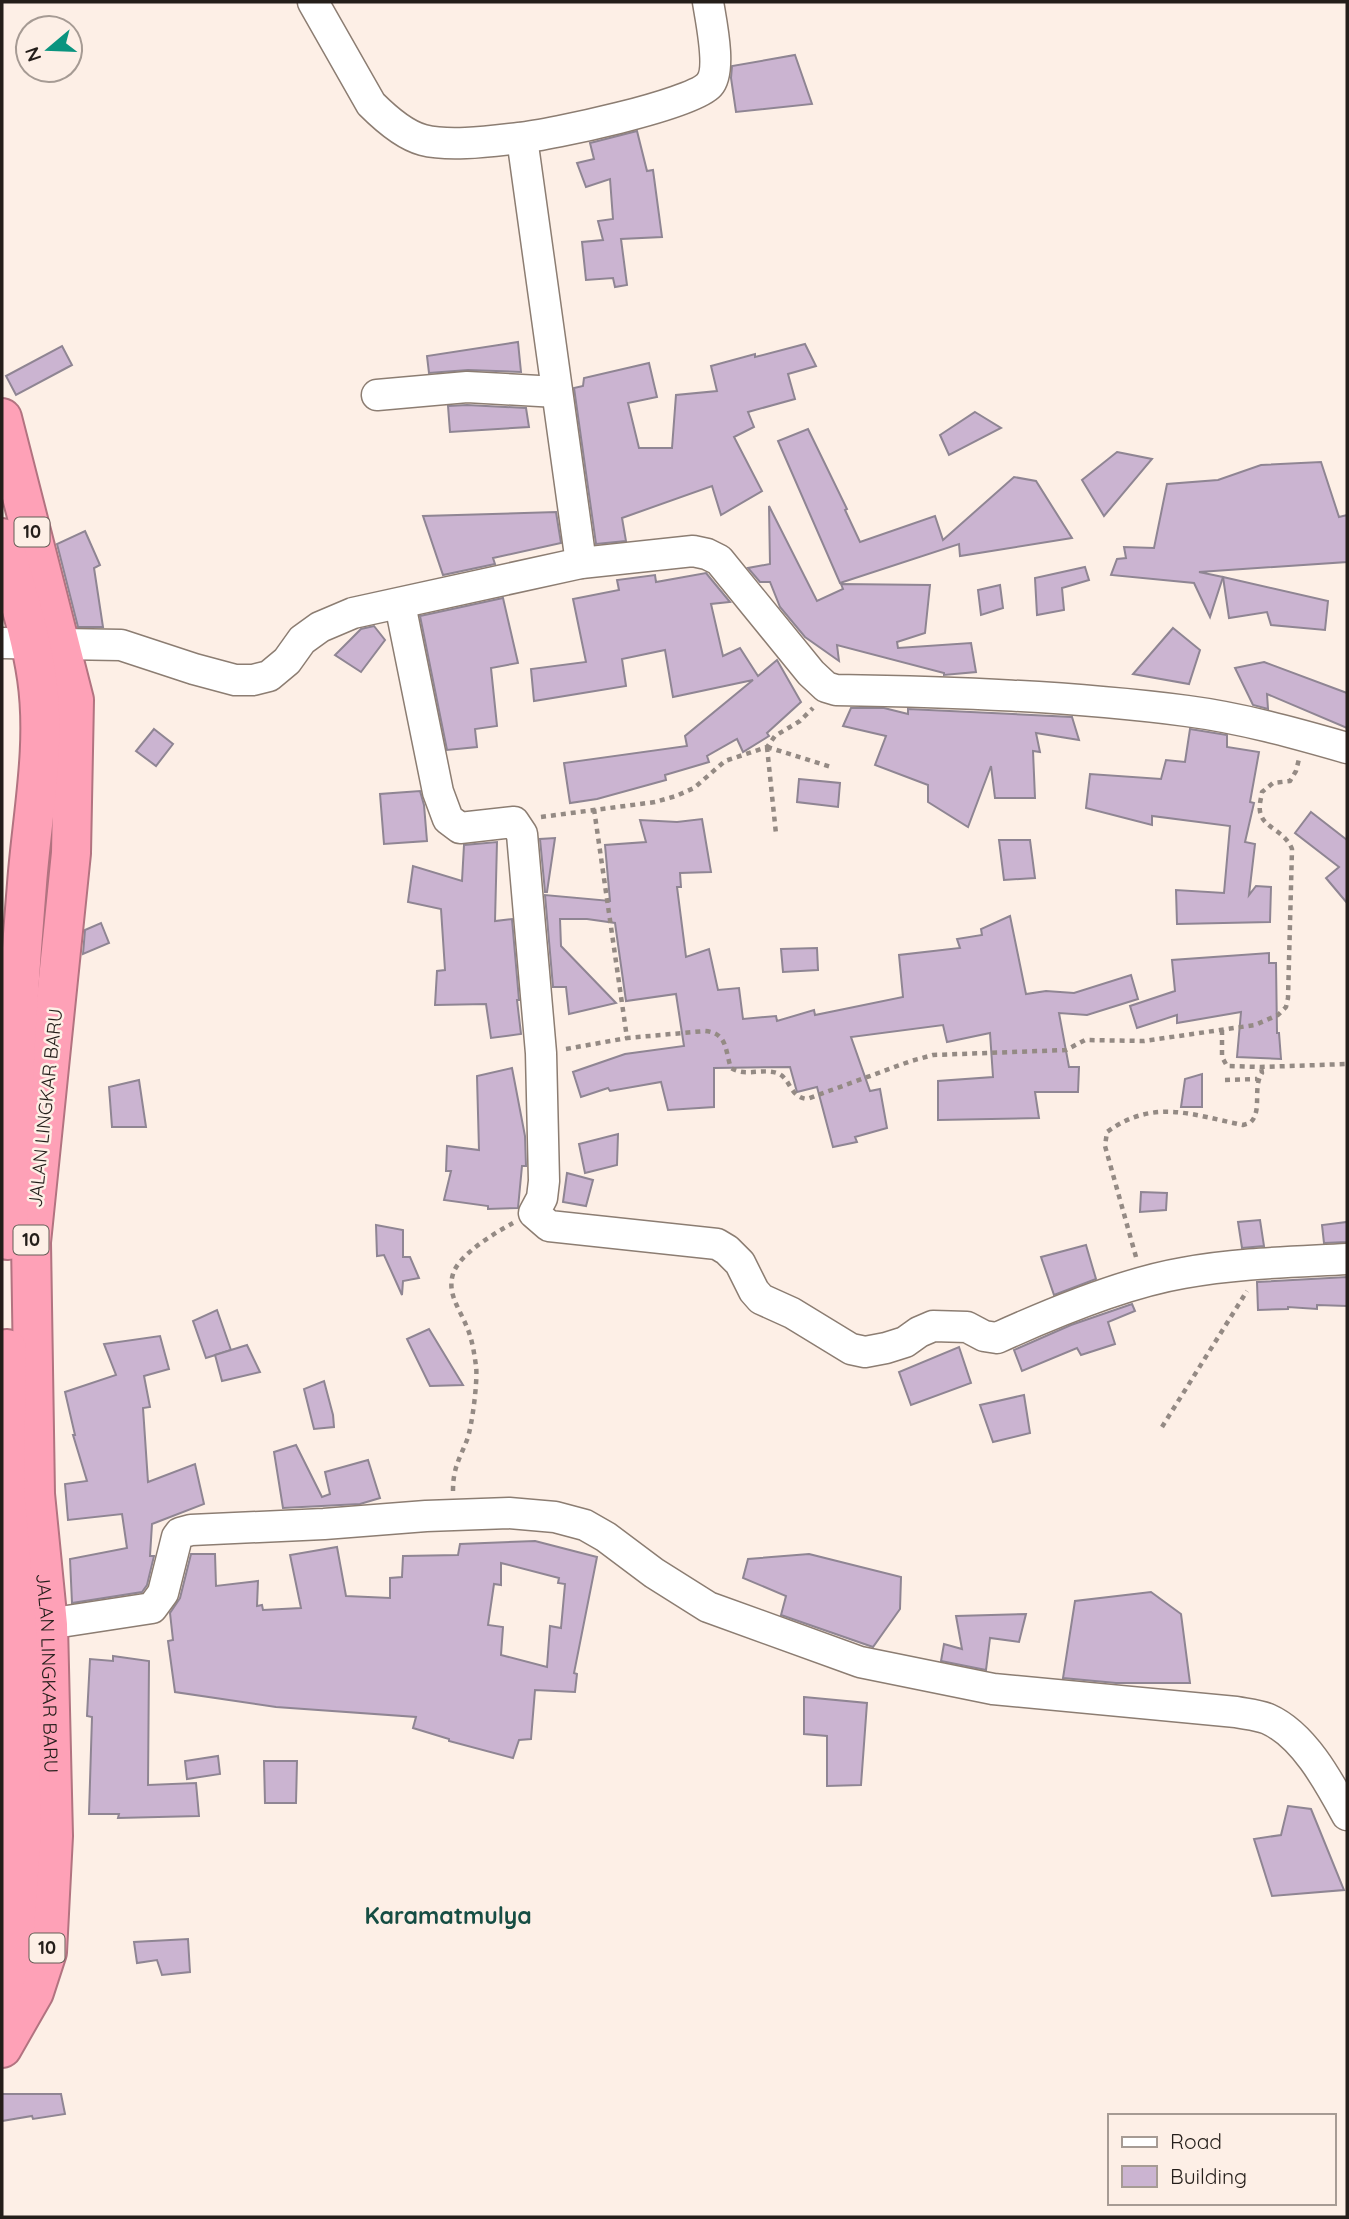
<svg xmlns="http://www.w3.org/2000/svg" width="1349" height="2219" font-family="Quicksand,sans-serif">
  <rect width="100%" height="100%" fill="#fdefe6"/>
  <!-- building -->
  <g fill="#cbb4d1" stroke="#8f8593" stroke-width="2" fill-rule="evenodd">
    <path d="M 795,55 L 812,104 L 736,112 L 731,78 L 732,66 Z"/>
    <path d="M 637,131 L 647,171 L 653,170 L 662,237 L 621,239 L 627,285 L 615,287 L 613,278 L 586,280 L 582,242 L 603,240 L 598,221 L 613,219 L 610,179 L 586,187 L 577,163 L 594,159 L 590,143 Z"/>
    <path d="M 518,342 L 521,372 L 468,370 L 429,373 L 427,356 Z"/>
    <path d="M 805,344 L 816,366 L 788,374 L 795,399 L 748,412 L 754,427 L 734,437 L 762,491 L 721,515 L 712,486 L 622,518 L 626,541 L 596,544 L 574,388 L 583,386 L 584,378 L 649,363 L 657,397 L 628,403 L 639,448 L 672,448 L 676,395 L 717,391 L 711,366 L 755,354 L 755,357 Z"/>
    <path d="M 62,346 L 72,365 L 16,395 L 6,376 Z"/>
    <path d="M 467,405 L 526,408 L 529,427 L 450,432 L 448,406 Z"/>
    <path d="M 975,412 L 1001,428 L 949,455 L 940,435 Z"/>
    <path d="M 808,429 L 847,509 L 845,510 L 860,542 L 935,516 L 943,540 L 1014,477 L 1036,481 L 1072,538 L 960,556 L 959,544 L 840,583 L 778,441 Z"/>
    <path d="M 1117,452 L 1152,459 L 1104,516 L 1082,480 Z"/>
    <path d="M 1321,462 L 1339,517 L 1347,515 L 1347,562 L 1199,572 L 1223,577 L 1210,617 L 1194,583 L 1111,575 L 1117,559 L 1126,558 L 1124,547 L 1154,548 L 1167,484 L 1218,480 L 1261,465 Z"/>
    <path d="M 769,506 L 817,601 L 843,589 L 841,584 L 930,585 L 925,633 L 897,642 L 898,648 L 971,643 L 976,672 L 944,675 L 944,673 L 837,645 L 839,661 L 805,637 L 780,607 L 770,582 L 760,582 L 748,568 L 770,564 Z"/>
    <path d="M 556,512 L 561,543 L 493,558 L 495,564 L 443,575 L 423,516 Z"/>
    <path d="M 85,531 L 100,565 L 94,568 L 103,627 L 78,627 L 57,544 Z"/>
    <path d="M 1085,567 L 1089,580 L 1062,588 L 1064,610 L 1037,615 L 1035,578 Z"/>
    <path d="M 706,573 L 730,602 L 711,604 L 723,656 L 740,648 L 758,676 L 777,660 L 801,702 L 767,733 L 769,736 L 743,752 L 737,739 L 707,756 L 709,762 L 665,775 L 666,780 L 597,799 L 570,803 L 564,763 L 687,746 L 685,736 L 753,680 L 673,697 L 665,650 L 622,659 L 626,686 L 534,701 L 531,669 L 586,662 L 573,599 L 619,590 L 617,580 L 655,575 L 656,582 Z"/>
    <path d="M 1223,577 L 1328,601 L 1325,630 L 1271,625 L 1267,612 L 1229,618 Z"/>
    <path d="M 1000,585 L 1003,608 L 981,615 L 978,590 Z"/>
    <path d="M 503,598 L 518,663 L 491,668 L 497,726 L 475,729 L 477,747 L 447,750 L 420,616 Z"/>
    <path d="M 374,626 L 385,640 L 361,672 L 335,655 L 361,629 Z"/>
    <path d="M 1173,628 L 1200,650 L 1189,684 L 1133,674 Z"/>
    <path d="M 1264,662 L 1347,693 L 1347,728 L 1267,694 L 1268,709 L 1253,705 L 1235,668 Z"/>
    <path d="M 851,708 L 884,708 L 908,714 L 908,709 L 1072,717 L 1079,740 L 1036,733 L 1040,752 L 1033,751 L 1035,798 L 995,798 L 991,766 L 968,827 L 928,802 L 928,785 L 875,765 L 886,736 L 843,726 Z"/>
    <path d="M 154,729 L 173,744 L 156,766 L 136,751 Z"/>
    <path d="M 1190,729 L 1227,735 L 1227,747 L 1259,752 L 1250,802 L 1254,803 L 1245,842 L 1255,844 L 1249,895 L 1256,886 L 1271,887 L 1270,922 L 1177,924 L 1176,890 L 1224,893 L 1230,826 L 1152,816 L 1152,825 L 1086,808 L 1090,774 L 1161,779 L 1166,760 L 1185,762 Z"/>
    <path d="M 799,779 L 840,783 L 838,807 L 797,802 Z"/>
    <path d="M 420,791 L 424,805 L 427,841 L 384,844 L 380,794 Z"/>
    <path d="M 1311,812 L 1347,840 L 1347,903 L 1326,878 L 1339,867 L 1295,833 Z"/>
    <path d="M 702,819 L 711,872 L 680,873 L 681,887 L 677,887 L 686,957 L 709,949 L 718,990 L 739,988 L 743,1019 L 776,1016 L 777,1021 L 814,1010 L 815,1015 L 903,997 L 899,955 L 960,948 L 957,939 L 982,935 L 981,929 L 1010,916 L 1026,994 L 1046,991 L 1074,993 L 1131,975 L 1138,999 L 1087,1015 L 1059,1013 L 1069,1067 L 1079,1067 L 1078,1092 L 1035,1092 L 1039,1118 L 938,1120 L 938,1081 L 993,1077 L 990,1033 L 947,1042 L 943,1025 L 851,1037 L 870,1091 L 880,1089 L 887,1128 L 855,1137 L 857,1142 L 833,1147 L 817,1087 L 797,1092 L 790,1067 L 714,1068 L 714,1107 L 668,1110 L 661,1082 L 610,1091 L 608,1088 L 581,1097 L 573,1072 L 625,1054 L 684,1046 L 676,994 L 626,1001 L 615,923 L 587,919 L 560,919 L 561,946 L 616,1003 L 569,1014 L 566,987 L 553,987 L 545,895 L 610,901 L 605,845 L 646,842 L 640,820 L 677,822 Z"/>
    <path d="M 555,838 L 547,892 L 545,892 L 540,839 Z"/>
    <path d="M 999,840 L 1030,840 L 1035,878 L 1004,880 Z"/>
    <path d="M 497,842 L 495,921 L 512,919 L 519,1000 L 517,1000 L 521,1034 L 491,1038 L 486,1004 L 435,1005 L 437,971 L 445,970 L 441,909 L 408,902 L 413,866 L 462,881 L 464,845 Z"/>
    <path d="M 101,923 L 109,943 L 83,954 L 85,930 Z"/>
    <path d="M 817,948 L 818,970 L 783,972 L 781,949 Z"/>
    <path d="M 1269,953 L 1269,963 L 1276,963 L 1277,1033 L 1279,1033 L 1281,1059 L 1237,1057 L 1241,1012 L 1177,1023 L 1177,1015 L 1137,1028 L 1130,1006 L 1175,991 L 1172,960 Z"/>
    <path d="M 512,1068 L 525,1136 L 526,1166 L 522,1166 L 518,1208 L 488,1209 L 488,1206 L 444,1200 L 451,1171 L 446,1171 L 447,1146 L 479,1150 L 477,1076 Z"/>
    <path d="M 1202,1074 L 1202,1107 L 1181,1107 L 1185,1079 Z"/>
    <path d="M 139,1080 L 146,1127 L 112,1127 L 109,1087 Z"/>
    <path d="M 618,1134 L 617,1165 L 585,1173 L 579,1144 Z"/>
    <path d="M 567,1173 L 593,1180 L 586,1206 L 563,1202 Z"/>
    <path d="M 1141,1192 L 1167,1193 L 1166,1210 L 1140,1212 Z"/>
    <path d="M 1260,1220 L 1264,1246 L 1242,1248 L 1238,1222 Z"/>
    <path d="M 1347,1222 L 1347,1242 L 1324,1243 L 1322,1225 Z"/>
    <path d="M 376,1225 L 403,1230 L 403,1257 L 410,1257 L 419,1278 L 403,1281 L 402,1295 L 384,1255 L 377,1256 Z"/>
    <path d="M 1086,1245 L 1096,1279 L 1054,1295 L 1041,1257 Z"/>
    <path d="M 1347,1277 L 1347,1306 L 1317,1305 L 1317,1309 L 1288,1307 L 1288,1309 L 1258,1310 L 1257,1282 Z"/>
    <path d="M 1132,1304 L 1135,1311 L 1108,1322 L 1115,1344 L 1081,1355 L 1077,1348 L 1022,1371 L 1014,1350 L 1071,1325 Z"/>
    <path d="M 217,1310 L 231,1350 L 206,1358 L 193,1321 Z"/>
    <path d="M 429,1329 L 463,1385 L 430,1386 L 407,1339 Z"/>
    <path d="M 160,1336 L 169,1369 L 144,1376 L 150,1407 L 143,1408 L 148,1482 L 195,1464 L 204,1504 L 152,1524 L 150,1556 L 154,1556 L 147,1585 L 142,1592 L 72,1603 L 70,1559 L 127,1548 L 122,1514 L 68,1520 L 65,1484 L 87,1481 L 73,1435 L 75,1435 L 65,1392 L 116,1375 L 104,1344 Z"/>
    <path d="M 247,1345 L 260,1372 L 222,1381 L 215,1355 Z"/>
    <path d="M 959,1347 L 971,1383 L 911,1405 L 899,1372 Z"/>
    <path d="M 324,1381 L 333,1415 L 334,1427 L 314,1429 L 304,1389 Z"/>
    <path d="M 1024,1395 L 1030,1433 L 993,1442 L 980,1405 Z"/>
    <path d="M 296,1445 L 322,1497 L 330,1494 L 325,1472 L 368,1460 L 380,1498 L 360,1504 L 283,1508 L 274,1452 Z"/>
    <path d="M 535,1541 L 597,1557 L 574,1673 L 577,1674 L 575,1692 L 535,1690 L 531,1739 L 519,1740 L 513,1758 L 449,1741 L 449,1739 L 413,1728 L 416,1717 L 276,1707 L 175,1692 L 168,1641 L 173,1640 L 170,1613 L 180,1598 L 191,1554 L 215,1554 L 216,1586 L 258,1581 L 257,1606 L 262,1605 L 263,1610 L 301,1608 L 290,1555 L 337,1547 L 346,1596 L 390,1598 L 390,1578 L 402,1577 L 403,1556 L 458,1555 L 460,1544 ZM 501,1563 L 559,1578 L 558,1583 L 565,1584 L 561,1628 L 550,1626 L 547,1667 L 501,1655 L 503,1627 L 488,1625 L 494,1584 L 501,1585 Z"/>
    <path d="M 809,1554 L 901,1577 L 900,1609 L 873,1647 L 781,1615 L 786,1596 L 743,1578 L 748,1559 Z"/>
    <path d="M 1151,1592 L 1181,1614 L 1190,1683 L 1116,1683 L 1063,1678 L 1075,1601 Z"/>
    <path d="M 1026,1614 L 1019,1642 L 990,1638 L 986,1670 L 941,1661 L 944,1644 L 962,1649 L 956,1616 Z"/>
    <path d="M 113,1656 L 149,1661 L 148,1785 L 196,1783 L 199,1816 L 118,1818 L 119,1814 L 89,1814 L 92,1717 L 87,1716 L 90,1659 L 113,1661 Z"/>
    <path d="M 804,1697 L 867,1703 L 861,1785 L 827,1786 L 827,1736 L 804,1734 Z"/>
    <path d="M 218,1756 L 220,1774 L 187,1779 L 185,1761 Z"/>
    <path d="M 264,1761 L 297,1761 L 296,1803 L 265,1803 Z"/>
    <path d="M 1288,1806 L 1311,1809 L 1344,1890 L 1272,1896 L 1254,1839 L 1281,1835 Z"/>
    <path d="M 188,1939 L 190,1972 L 162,1975 L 157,1960 L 137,1963 L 134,1942 Z"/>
    <path d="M 2,2094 L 61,2094 L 65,2114 L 33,2119 L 32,2116 L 2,2121 Z"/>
  </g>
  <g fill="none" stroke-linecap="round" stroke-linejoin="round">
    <!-- minor casing -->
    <g stroke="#8c7d72" stroke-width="33">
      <g id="minor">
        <path d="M 313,2 L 371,104 C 385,118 404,135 423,140 C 450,147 492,141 519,138 C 550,135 691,105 709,85 C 722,71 711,21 708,2"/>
        <path d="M 522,138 L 581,563"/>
        <path d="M 377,395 L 467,387 L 557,392"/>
        <path d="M 400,604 L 438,792 L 448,819 L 460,828 L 514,822 L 522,834 L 541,1053 L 544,1181 L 542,1198 L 534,1213 L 549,1226 L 717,1244 L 727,1250 L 740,1263 L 754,1291 L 761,1299 L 792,1313 L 851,1349 L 865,1352 L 886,1348 L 905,1342 L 919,1332 L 933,1326 L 967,1327 L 984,1336 L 997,1338 C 1052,1313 1124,1283 1183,1273 C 1237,1263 1292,1262 1347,1259"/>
        <path d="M 2,643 L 121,645 L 194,669 L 235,680 L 253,680 L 269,676 L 287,661 L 302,640 L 320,627 L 353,613 L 581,563 L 693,551 L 707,554 L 719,560 L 811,673 L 826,687 L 836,690 C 954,692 1070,696 1187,711 C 1241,718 1295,733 1347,748"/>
        <path d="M 28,1627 L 152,1608 L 163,1593 L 177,1537 L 180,1533 L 191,1530 L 324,1524 L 426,1516 L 509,1513 L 555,1517 L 585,1525 L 606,1537 L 654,1573 L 708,1607 L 860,1662 L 993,1689 L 1236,1712 C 1246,1714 1259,1715 1268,1719 C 1304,1735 1329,1782 1347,1815"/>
      </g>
    </g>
    <!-- highway casing -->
    <g stroke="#b27380" stroke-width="42">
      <g id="highway">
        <path id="s1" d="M 2,418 L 74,700 L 71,853 L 31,1242 L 35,1494 L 48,1625 L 53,1836 L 47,1952 L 34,1992 L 2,2048"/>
        <path d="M 2,538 C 14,584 30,630 37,678 C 47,747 32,816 27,884 C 17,1003 11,1122 8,1240"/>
        <path d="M 2,1993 L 14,1941 L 22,1831 L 17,1628 L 5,1488 L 7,1349"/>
      </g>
    </g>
    <!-- path -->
    <g stroke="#948a84" stroke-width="4.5" stroke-dasharray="5 5" stroke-linecap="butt">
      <path d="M 767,747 L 776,834"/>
      <path d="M 767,747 L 831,767"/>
      <path d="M 594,809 L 627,1038 L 705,1031 C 728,1033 725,1051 731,1068 C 745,1077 762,1068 777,1073 C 791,1078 789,1097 807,1099 L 911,1061 L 933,1055 L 1066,1050 L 1085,1040 L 1144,1041 L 1255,1025 L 1278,1015 L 1286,1007 L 1288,998 L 1292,849 C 1285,831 1265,828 1261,815 C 1258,808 1261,799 1262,792 L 1273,783 L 1290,781 L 1296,771 L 1299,759"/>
      <path d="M 541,817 L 655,802 L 676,796 L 694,788 L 725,761 L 767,747 L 775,736 L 800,721 L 813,708"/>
      <path d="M 1222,1030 L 1222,1057 L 1227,1066 L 1261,1067 L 1347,1064"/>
      <path d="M 566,1049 L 627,1038"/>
      <path d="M 1225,1080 L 1257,1079"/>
      <path d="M 1136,1257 L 1105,1146 L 1107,1132 C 1153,1098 1193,1115 1243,1125 L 1250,1123 C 1263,1111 1252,1088 1262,1073 L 1261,1067"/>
      <path d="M 1162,1427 L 1247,1291"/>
      <path d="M 453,1491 C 453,1468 459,1460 467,1440 C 472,1427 478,1380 476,1366 C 474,1352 472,1338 466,1325 C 459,1308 447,1293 453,1274 C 459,1254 495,1233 513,1223"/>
    </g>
    <!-- minor -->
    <use href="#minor" stroke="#fff" stroke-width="30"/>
    <!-- highway -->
    <use href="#highway" stroke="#fea1b7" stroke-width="38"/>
  </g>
  <g text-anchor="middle" stroke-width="5" stroke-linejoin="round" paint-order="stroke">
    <!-- shield labels -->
    <g fill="#fdefe6" stroke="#655d57" stroke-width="2">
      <rect x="14.5" y="517.5" width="35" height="29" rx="5"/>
      <rect x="13.5" y="1225.5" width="35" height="29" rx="5"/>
      <rect x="29.5" y="1933.5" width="35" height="29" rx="5"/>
    </g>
    <g font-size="18" font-weight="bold" fill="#241e1a">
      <text x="32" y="538">10</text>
      <text x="31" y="1246">10</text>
      <text x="47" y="1954">10</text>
    </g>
    <!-- street labels -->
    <g font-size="19" fill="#241e1a" stroke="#fdefe6">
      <text transform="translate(45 1108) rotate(-84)" y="7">JALAN LINGKAR BARU</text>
      <text dy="7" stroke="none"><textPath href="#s1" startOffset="1267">JALAN LINGKAR BARU</textPath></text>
    </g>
    <!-- quarter labels -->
    <g font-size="23" font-weight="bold" fill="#164d43" stroke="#fdefe6">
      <text x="448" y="1924">Karamatmulya</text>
    </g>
  </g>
  <!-- border -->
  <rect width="1349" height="2219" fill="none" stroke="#241e1a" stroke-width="7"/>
  <!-- legend -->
  <rect x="1108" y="2114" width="228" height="91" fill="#fdefe6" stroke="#a69b94" stroke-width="2"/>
  <rect x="1122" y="2137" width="35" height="10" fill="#ffffff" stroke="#a69b94" stroke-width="2"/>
  <text x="1170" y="2149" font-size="21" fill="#241e1a">Road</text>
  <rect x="1122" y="2166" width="35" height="21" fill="#cbb4d1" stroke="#a69b94" stroke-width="2"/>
  <text x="1170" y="2184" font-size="21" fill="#241e1a">Building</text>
  <!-- north arrow -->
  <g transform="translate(49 49) rotate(251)"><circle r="33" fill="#fdefe6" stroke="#a69b94" stroke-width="2"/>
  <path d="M0-5L12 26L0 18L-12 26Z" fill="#0a947f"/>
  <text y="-10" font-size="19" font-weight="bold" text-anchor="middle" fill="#241e1a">N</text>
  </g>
</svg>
